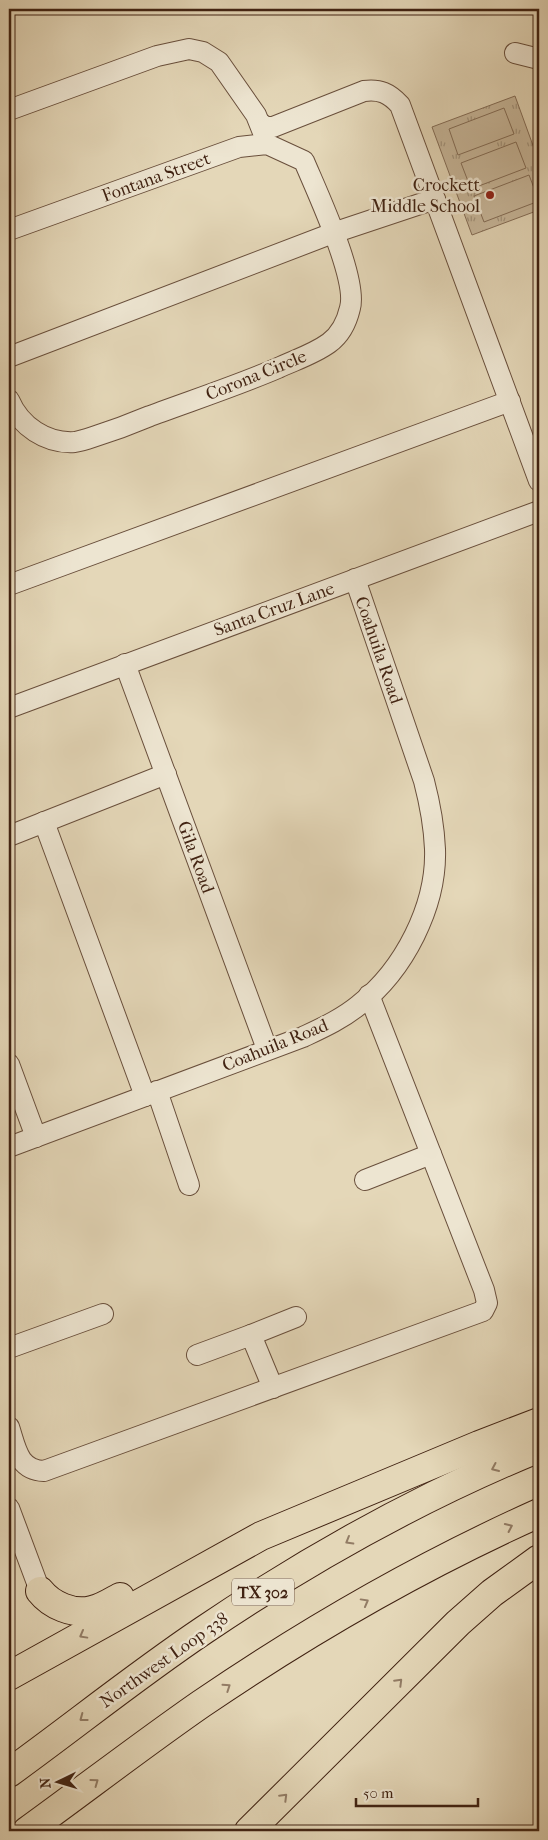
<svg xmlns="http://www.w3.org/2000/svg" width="548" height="1840" font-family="'IM FELL French Canon',serif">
  <defs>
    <pattern id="grass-tufts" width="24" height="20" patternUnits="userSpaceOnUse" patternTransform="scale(1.25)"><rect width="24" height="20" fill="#c8b89c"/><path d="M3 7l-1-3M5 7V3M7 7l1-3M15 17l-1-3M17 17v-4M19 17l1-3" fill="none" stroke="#a4957e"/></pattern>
  </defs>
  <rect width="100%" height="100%" fill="#e4d7b8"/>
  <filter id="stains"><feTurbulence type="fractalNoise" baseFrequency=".004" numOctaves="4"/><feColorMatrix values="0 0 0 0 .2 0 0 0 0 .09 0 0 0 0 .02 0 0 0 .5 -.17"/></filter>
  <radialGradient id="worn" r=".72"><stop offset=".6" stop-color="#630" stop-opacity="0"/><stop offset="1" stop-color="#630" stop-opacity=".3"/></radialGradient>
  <!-- grass -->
  <path fill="url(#grass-tufts)" stroke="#846d57" d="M 515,96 L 539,162 L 539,210 L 472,235 L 432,127 Z"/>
  <!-- pitch -->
  <g fill="#c8b89c" stroke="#846d57">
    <path d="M 504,108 L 514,134 L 458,155 L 449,129 Z"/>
    <path d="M 516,142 L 526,168 L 471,189 L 461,163 Z"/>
    <path d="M 529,175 L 539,201 L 484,222 L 474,196 Z"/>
  </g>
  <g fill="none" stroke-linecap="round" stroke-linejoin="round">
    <!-- minor casing -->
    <g stroke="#694f3c" stroke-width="22">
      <g id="minor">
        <path d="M 515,53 L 539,59"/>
        <path d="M 9,110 L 157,56 L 189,49 L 203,52 L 219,62 L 256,115 L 264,135"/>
        <path d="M 260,123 L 266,127 L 273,127 L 364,91 C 380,89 389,93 400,105 L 539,481"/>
        <path d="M 9,230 L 239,147 L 267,144 L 304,161 C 317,192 358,279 350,308 C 347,321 340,335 329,343 C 314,354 295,360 278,368 C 236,386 193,400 150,416 C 131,424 112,431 93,437 C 87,439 81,441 75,442 C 46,444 20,426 9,400"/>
        <path d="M 9,357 L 333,233 L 435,199"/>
        <path d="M 9,585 L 510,401"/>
        <path d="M 125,664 L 267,1049"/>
        <path d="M 9,708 L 539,511"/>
        <path d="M 44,822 L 145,1096"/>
        <path d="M 9,836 L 166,774"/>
        <path d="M 9,1064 L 36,1137"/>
        <path d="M 157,1091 L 189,1185"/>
        <path d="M 9,1147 L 303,1037 C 322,1028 342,1019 359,1005 C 404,970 437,906 435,849 C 434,825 430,804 424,781 L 355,579"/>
        <path d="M 365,1180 L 431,1154"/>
        <path d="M 251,1335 L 296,1317"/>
        <path d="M 9,1348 L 103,1314"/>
        <path d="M 197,1355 L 251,1335 L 273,1388"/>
        <path d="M 9,1427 C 16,1448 18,1470 44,1471 L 483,1311 L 487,1303 L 484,1290 L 369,995"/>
        <path d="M 9,1508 L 40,1591"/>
      </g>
    </g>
    <!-- highway casing -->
    <g stroke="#402212" stroke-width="30">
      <g id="highway">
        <path d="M 40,1591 C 51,1605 73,1615 92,1610 C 102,1608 111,1602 120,1597"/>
        <path d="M 9,1676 L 261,1536 L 479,1445 L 539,1422"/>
        <path d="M 9,1773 C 74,1726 137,1675 204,1630 C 309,1559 422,1496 539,1448"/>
        <path d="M 27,1831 C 85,1789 142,1745 201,1704 C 308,1631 421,1566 539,1513"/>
        <path d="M 249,1831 L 458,1623 L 492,1593 L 539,1559"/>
      </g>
    </g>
    <!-- minor -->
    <use href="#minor" stroke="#ede5d1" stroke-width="20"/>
    <!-- highway -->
    <use href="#highway" stroke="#e4d7b8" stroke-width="28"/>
  </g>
  <!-- one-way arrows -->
  <defs><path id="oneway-chevron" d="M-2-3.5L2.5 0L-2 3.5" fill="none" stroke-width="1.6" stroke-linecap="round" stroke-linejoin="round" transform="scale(1.25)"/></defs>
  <g stroke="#927c65">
    <use href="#oneway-chevron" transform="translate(495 1468) rotate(156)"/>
    <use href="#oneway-chevron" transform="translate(509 1527) rotate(-25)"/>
    <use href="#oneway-chevron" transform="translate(349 1541) rotate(150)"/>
    <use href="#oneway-chevron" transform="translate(365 1602) rotate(-29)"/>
    <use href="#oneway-chevron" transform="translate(83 1635) rotate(151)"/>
    <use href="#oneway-chevron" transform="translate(399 1682) rotate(-45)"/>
    <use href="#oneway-chevron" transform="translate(227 1687) rotate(-34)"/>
    <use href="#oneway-chevron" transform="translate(83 1718) rotate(143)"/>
    <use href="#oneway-chevron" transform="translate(95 1782) rotate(-36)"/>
    <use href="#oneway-chevron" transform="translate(284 1797) rotate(-45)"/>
  </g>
  <!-- markers -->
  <circle fill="#8f2418" stroke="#ede5d1" stroke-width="2" cx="490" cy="195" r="5"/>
  <g text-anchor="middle" stroke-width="5" stroke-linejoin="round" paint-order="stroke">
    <!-- shield labels -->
    <rect fill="#ede5d1" stroke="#745c4b" stroke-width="1" x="232" y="1578.5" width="62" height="27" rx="4"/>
    <g font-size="16" font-weight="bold" fill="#402212">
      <text x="263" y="1598">TX 302</text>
    </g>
    <!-- street labels -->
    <g font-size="18" fill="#402212" stroke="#ede5d1">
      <text transform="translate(156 177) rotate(-20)" y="6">Fontana Street</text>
      <text transform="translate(256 375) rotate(-22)" y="6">Corona Circle</text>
      <text transform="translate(274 609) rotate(-20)" y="6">Santa Cruz Lane</text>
      <text transform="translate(379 650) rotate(71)" y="6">Coahuila Road</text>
      <text transform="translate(196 857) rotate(70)" y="6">Gila Road</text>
      <text transform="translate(275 1045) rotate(-22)" y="6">Coahuila Road</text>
      <text transform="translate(164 1660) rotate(-35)" y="6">Northwest Loop 338</text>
    </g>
    <!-- poi labels -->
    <g font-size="18" fill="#402212" stroke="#ede5d1" text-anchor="end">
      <text x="480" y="191">Crockett<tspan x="480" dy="21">Middle School</tspan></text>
    </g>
  </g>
  <!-- margin -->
  <rect width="548" height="1840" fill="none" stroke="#e4d7b8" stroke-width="30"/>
  <rect x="10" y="10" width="528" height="1820" fill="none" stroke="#402212" stroke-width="2.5"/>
  <rect x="15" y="15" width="518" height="1810" fill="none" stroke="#402212"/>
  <!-- north arrow -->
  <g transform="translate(58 1782) rotate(265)" stroke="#ede5d1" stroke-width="4" paint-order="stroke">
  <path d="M0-4L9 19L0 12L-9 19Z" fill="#402212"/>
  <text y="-8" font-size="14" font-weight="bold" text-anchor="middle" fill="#402212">N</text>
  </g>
  <!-- scale -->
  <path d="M356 1798v8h122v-8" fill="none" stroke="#402212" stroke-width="2.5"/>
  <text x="363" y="1798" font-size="15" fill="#402212" stroke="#ede5d1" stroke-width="4" paint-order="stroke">50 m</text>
  <rect width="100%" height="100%" filter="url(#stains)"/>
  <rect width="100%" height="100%" fill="url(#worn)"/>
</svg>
